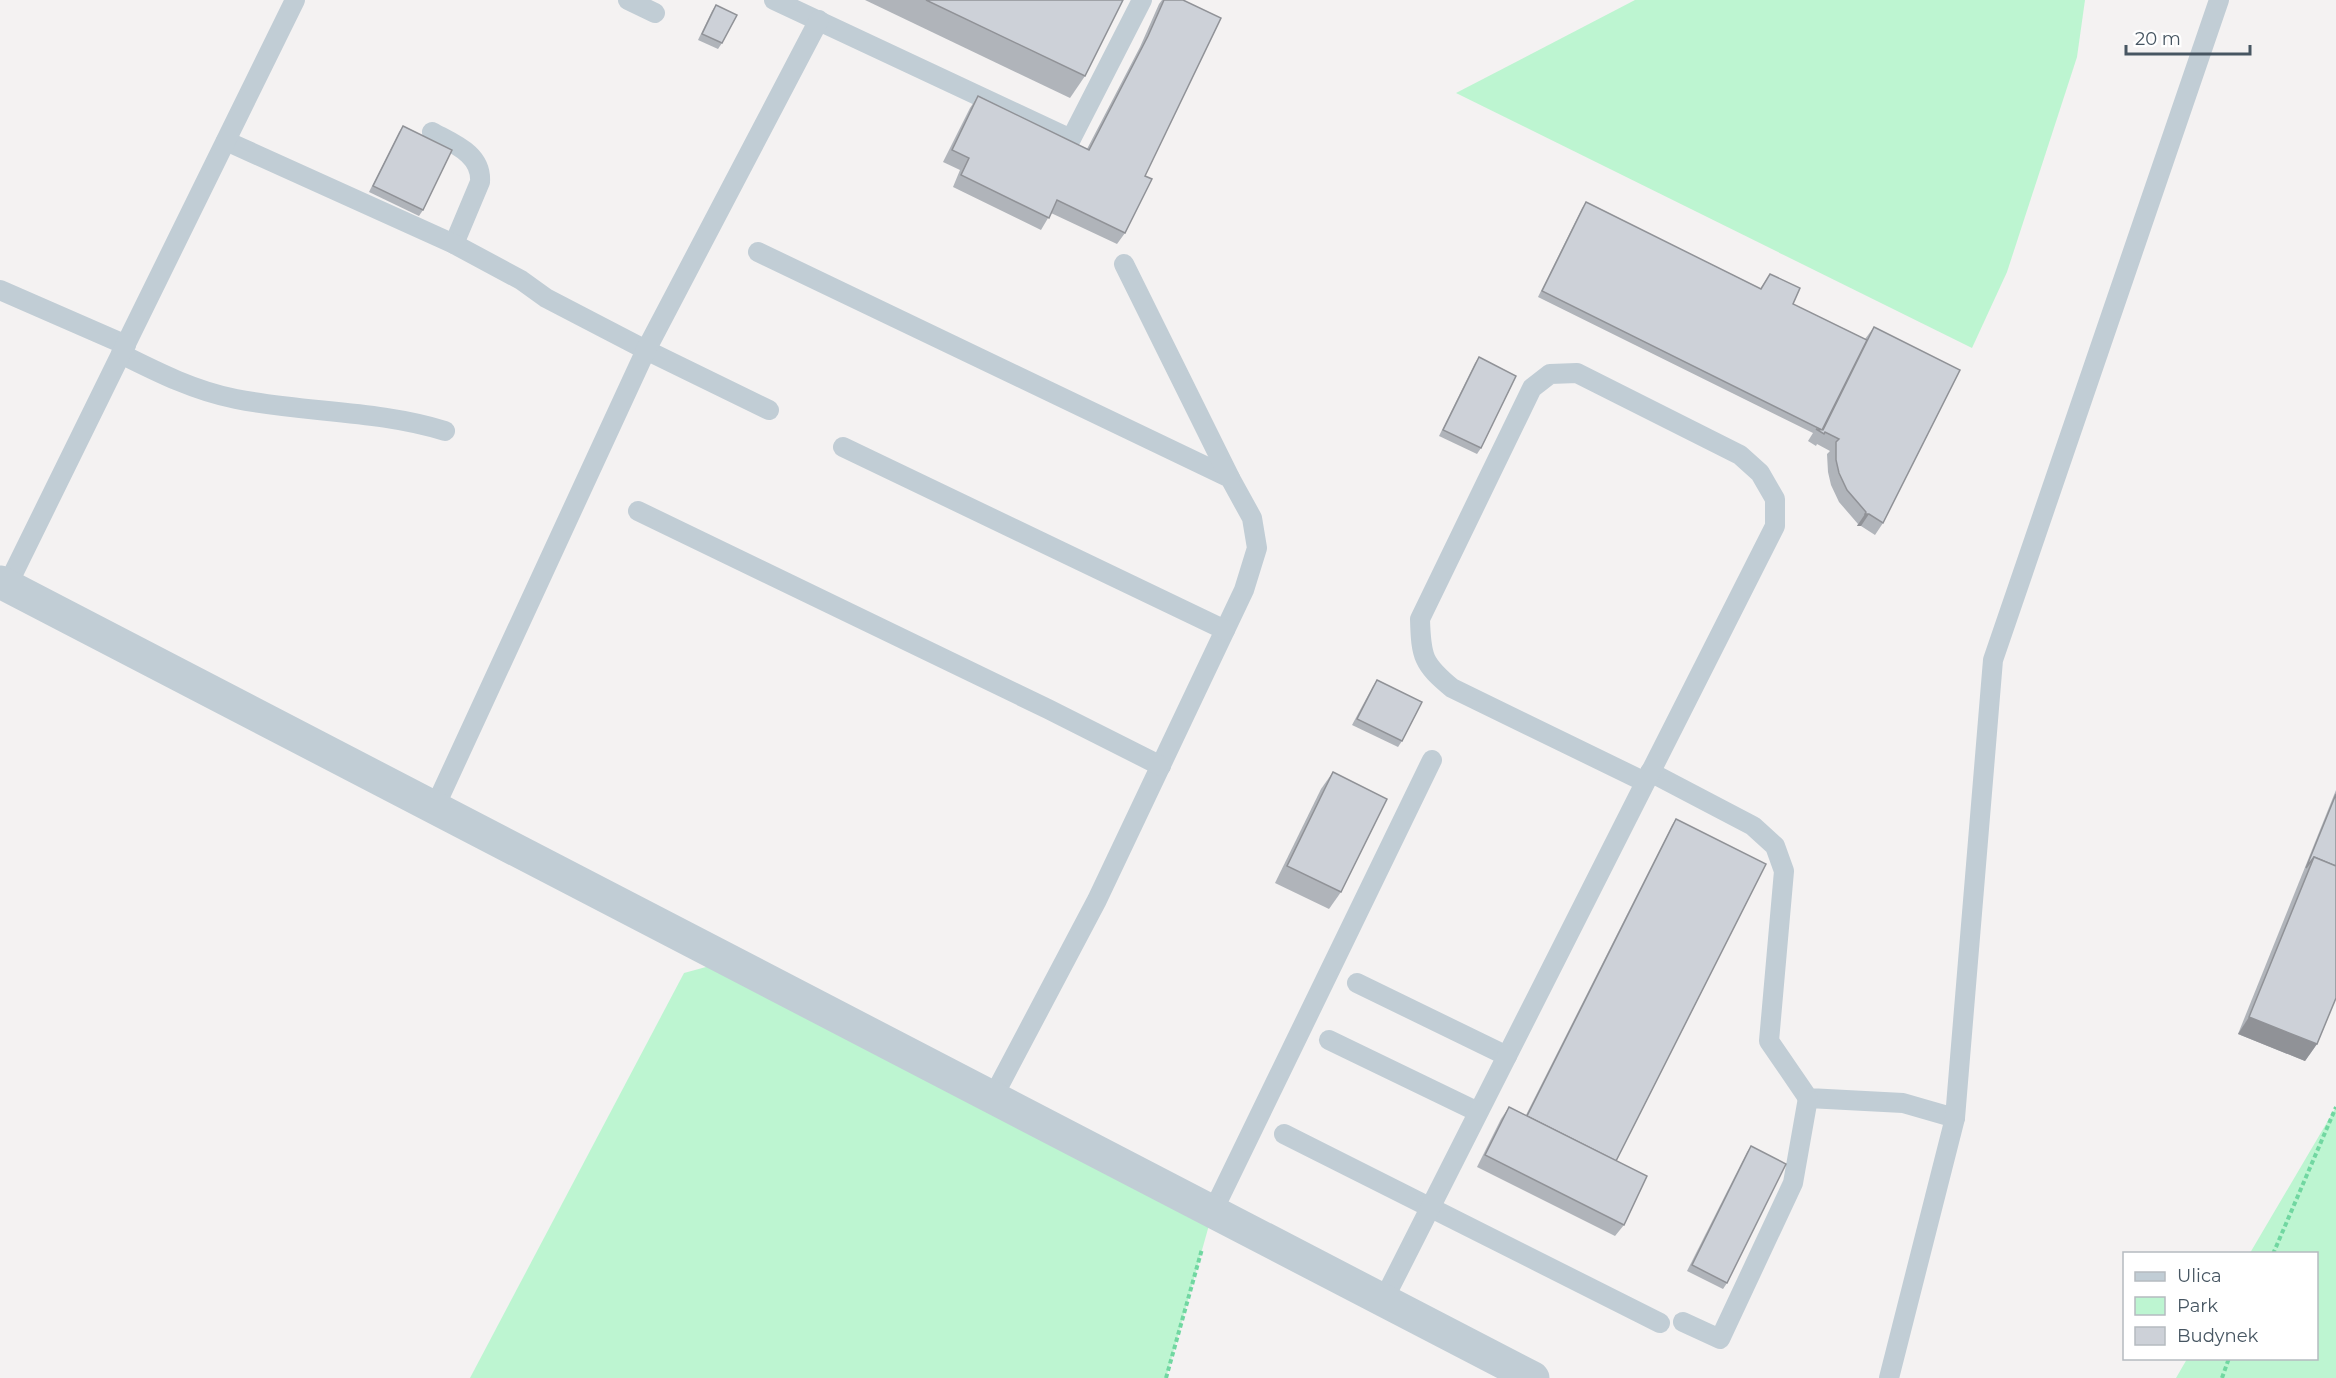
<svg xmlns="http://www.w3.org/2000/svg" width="2336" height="1378" font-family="Montserrat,sans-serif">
  <rect width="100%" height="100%" fill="#f4f2f2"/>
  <!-- green -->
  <g fill="#bdf5d1">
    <path d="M 1635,0 L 2085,0 L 2077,57 L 2007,272 L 1972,348 L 1456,93 Z"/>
    <path d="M 728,961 L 1213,1211 L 1166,1378 L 470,1378 L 684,973 Z"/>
    <path d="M 2336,1107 L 2336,1378 L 2176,1378 L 2187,1359 L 2316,1358 L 2316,1254 L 2250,1253 Z"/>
  </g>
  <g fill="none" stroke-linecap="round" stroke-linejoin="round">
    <!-- path -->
    <g stroke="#71d7a1" stroke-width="4" stroke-dasharray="4.5 3" stroke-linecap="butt">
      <path d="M 2273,1254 L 2336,1107"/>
      <path d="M 1166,1378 L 1202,1249"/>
      <path d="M 2222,1378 L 2229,1358"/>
    </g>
    <!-- service -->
    <g stroke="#c1cdd5" stroke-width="20">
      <path d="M 628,0 L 655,13"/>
      <path d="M 774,0 L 1071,139 L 1142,0"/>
      <path d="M 432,132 C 454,144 482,154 480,182 L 454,244"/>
      <path d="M 226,141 L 454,244 L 521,280 L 546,298 L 646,350 L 769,410"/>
      <path d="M 758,252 L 1230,478 L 1252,518 L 1257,548 L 1244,590 L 1097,900 L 993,1097"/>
      <path d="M 1124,264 L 1230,478"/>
      <path d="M 0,290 L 126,345"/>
      <path d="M 121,354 C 159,373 195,391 236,399 C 306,413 377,410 445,431"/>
      <path d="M 843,447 L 1225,630"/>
      <path d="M 638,511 L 1048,709 L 1161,766"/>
      <path d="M 7,586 L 295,0"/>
      <path d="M 1650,772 L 1753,826 L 1775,846 L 1784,871 L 1769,1041 L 1808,1098 L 1903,1103 L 1955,1118"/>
      <path d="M 434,809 L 646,350 L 819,20"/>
      <path d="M 1357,983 L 1507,1056"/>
      <path d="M 1329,1040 L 1478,1112"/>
      <path d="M 1284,1134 L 1660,1323"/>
      <path d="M 1213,1211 L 1432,760"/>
      <path d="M 1384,1299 C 1515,1042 1644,784 1775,526 L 1775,499 L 1760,473 L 1740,455 L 1577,373 L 1550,374 L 1532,388 L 1420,619 C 1421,657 1423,664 1452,688 L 1645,782"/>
      <path d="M 1683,1322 L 1720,1339 L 1793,1183 L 1808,1098"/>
      <path d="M 1889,1378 L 1955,1118 L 1993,660 L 2219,0"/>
    </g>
    <!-- tertiary -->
    <path stroke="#c1cdd5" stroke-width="33" d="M 0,582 L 1533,1378"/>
  </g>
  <!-- wall -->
  <g fill="#b0b4ba">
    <path d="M 865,0 L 1123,0 L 1085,76 L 1070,98 Z"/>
    <path d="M 1162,0 L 1183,0 L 1145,176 L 1125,233 L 1117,244 L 1051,213 L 1041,230 L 953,187 L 960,170 L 943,162 L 970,108 L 978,96 L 1087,149 L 1140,47 L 1159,4 Z"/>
    <path d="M 716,5 L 722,43 L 718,49 L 698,40 L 712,11 Z"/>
    <path d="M 403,126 L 423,210 L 419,216 L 369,192 L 399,132 Z"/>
    <path d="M 1586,202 L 1760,289 L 1770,274 L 1793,304 L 1865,339 L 1874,327 L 1883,523 L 1875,535 L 1861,526 L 1857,526 L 1858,524 L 1839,502 L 1831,485 L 1828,472 L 1827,454 L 1830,451 L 1817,444 L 1816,446 L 1808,441 L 1813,433 L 1538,297 L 1582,208 Z"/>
    <path d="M 1479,357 L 1481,448 L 1477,454 L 1439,436 L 1475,363 Z"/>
    <path d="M 1377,680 L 1402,741 L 1398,747 L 1352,725 L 1373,686 Z"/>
    <path d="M 1333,772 L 1341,892 L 1329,909 L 1275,883 L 1321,789 Z"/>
    <path d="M 2336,790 L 2336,998 L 2317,1044 L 2305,1061 L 2238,1034 Z"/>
    <path d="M 1676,819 L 1616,1161 L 1624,1225 L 1615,1236 L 1477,1167 L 1501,1119 L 1509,1107 L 1526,1115 L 1672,825 Z"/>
    <path d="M 1751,1146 L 1727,1283 L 1723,1289 L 1687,1271 L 1747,1152 Z"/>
  </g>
  <!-- shaded-wall -->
  <g fill="#909297">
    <path d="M 1865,514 L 1869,514 L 1861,526 L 1857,526 Z"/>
    <path d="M 2249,1017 L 2317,1044 L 2305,1061 L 2238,1034 Z"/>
  </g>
  <!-- building -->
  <g fill="#cdd1d8" stroke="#909297" stroke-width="1.5">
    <path d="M 926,0 L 1123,0 L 1085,76 Z"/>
    <path d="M 1164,0 L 1183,0 L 1221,18 L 1145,176 L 1152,179 L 1125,233 L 1057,200 L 1049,218 L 961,175 L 969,158 L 952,150 L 978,96 L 1089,150 L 1148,36 Z"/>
    <path d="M 716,5 L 737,15 L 722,43 L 702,34 Z"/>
    <path d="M 403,126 L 452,150 L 423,210 L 373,186 Z"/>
    <path d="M 1586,202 L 1761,289 L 1770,274 L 1800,288 L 1793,304 L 1867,340 L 1822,430 L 1542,291 Z"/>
    <path d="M 1874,327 L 1960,370 L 1883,523 L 1869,514 L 1865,514 L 1866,512 L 1847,490 L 1839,473 L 1836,460 L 1836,442 L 1839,439 L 1825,432 L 1824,434 L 1816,429 L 1823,430 Z"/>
    <path d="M 1479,357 L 1516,376 L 1481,448 L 1443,430 Z"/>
    <path d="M 1377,680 L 1422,702 L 1402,741 L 1357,719 Z"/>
    <path d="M 1333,772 L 1387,799 L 1341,892 L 1287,866 Z"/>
    <path d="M 2336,794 L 2336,866 L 2314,857 L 2306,868 Z"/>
    <path d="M 1676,819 L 1766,864 L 1616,1161 L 1527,1116 Z"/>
    <path d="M 2314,857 L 2336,866 L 2336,998 L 2317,1044 L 2249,1017 Z"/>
    <path d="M 1509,1107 L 1647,1176 L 1624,1225 L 1485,1155 Z"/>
    <path d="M 1751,1146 L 1786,1164 L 1727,1283 L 1692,1265 Z"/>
  </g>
  <!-- legend -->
  <rect x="2123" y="1252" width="195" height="108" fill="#ffffff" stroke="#b5bbc0" stroke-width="1.5"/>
  <rect x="2135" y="1272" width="30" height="9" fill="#c1cdd5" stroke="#b5bbc0" stroke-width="1.5"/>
  <text x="2177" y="1282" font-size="18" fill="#475662">Ulica</text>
  <rect x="2135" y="1297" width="30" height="18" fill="#bdf5d1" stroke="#b5bbc0" stroke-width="1.5"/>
  <text x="2177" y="1312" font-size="18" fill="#475662">Park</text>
  <rect x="2135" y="1327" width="30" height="18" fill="#cdd1d8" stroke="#b5bbc0" stroke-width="1.5"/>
  <text x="2177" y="1342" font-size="18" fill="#475662">Budynek</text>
  <!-- scale -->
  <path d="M2126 45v9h124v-9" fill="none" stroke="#475662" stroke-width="3"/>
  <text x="2135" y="45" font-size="18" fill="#475662" stroke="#ffffff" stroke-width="4.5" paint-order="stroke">20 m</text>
</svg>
